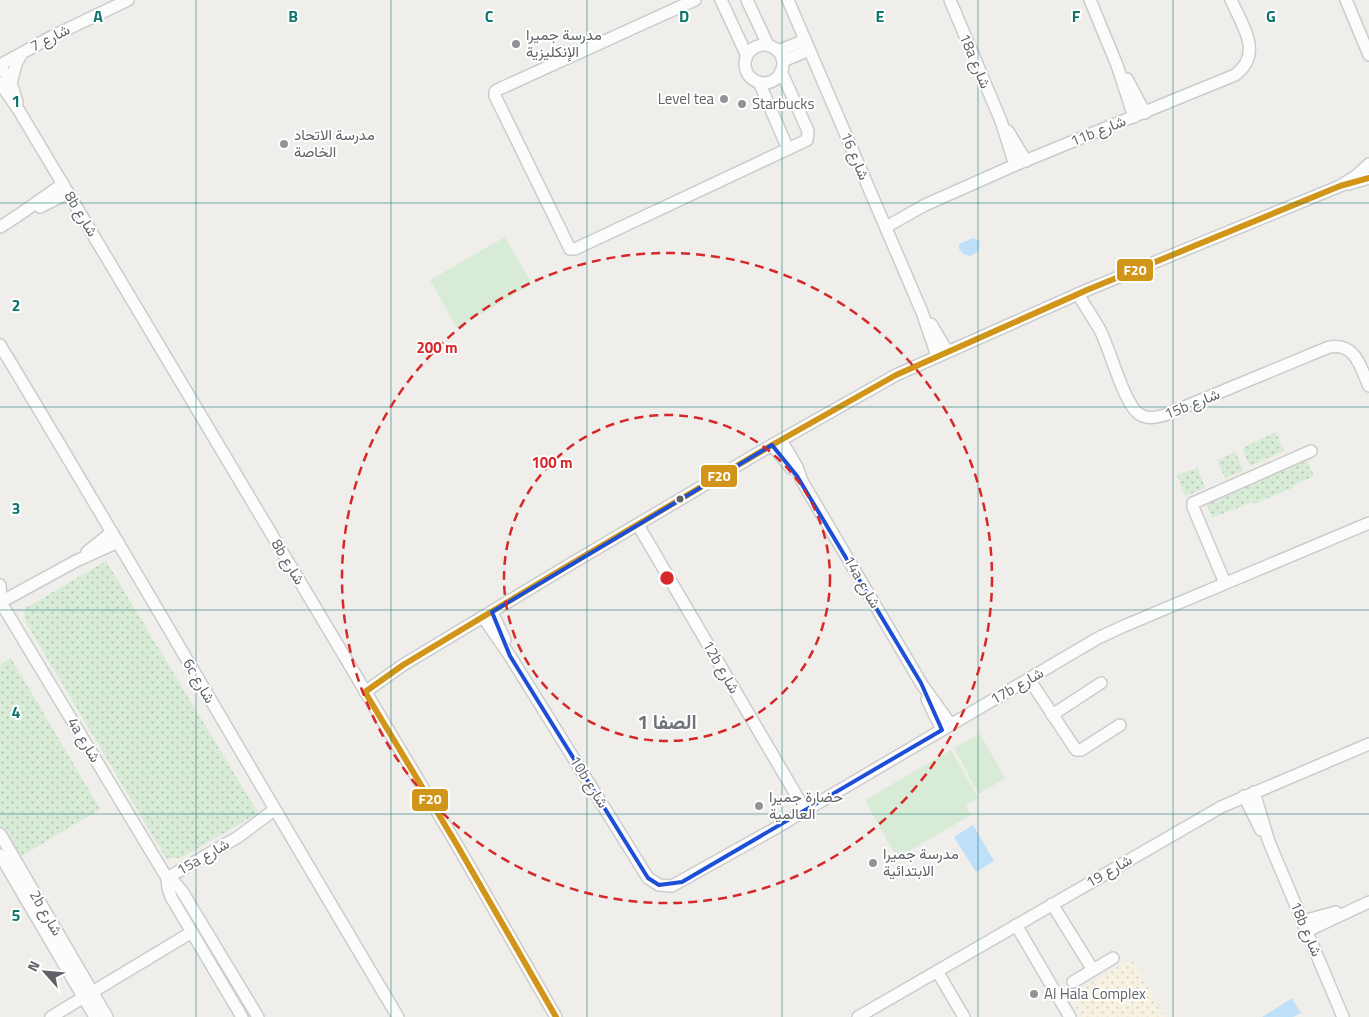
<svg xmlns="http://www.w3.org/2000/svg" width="1369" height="1017" font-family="'Titillium Web',Vazirmatn,sans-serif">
  <defs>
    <pattern id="sand-dots" width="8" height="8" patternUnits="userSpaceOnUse" patternTransform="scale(1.25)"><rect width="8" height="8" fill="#f6f1e1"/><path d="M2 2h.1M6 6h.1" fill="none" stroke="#d5d1c4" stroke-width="1.8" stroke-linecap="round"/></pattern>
    <pattern id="park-dots" width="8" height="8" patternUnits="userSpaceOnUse" patternTransform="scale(1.25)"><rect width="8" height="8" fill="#d8ebd6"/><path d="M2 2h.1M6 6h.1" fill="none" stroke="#b2c2b1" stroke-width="1.8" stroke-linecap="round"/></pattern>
  </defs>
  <rect width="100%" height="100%" fill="#efeeea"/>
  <!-- grass -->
  <g fill="#d8ebd6">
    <path d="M 505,237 L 532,284 L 457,328 L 430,280 Z"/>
    <path d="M 980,734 L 1005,778 L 979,794 L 954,748 Z"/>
    <path d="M 951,750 L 978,798 L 966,805 L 971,815 L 897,858 L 865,800 Z"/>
  </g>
  <!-- sand -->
  <path fill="url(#sand-dots)" d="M 1132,959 L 1165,1017 L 1082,1017 L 1070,995 Z"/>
  <!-- park -->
  <g fill="url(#park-dots)">
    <path d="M 1276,432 L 1284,451 L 1250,466 L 1242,448 Z"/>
    <path d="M 1236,452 L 1243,471 L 1225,478 L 1217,460 Z"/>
    <path d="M 1305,457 L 1314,476 L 1293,485 L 1294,487 L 1254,504 L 1251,498 L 1252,502 L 1212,518 L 1205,500 Z"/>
    <path d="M 1198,468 L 1205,488 L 1185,496 L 1177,475 Z"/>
    <path d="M 106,561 L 258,813 L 181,858 L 166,858 L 25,621 L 24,609 Z"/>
    <path d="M 11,658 L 100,809 L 17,859 L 0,831 L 0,665 Z"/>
  </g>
  <!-- water -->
  <g fill="#bfe0f9">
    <path d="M 973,238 L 979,241 C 981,249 977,253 970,256 L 963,254 L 959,249 L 959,244 Z"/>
    <path d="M 973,825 L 994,861 L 976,872 L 954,837 Z"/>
    <path d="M 1292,998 L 1301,1013 L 1293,1017 L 1262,1017 Z"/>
  </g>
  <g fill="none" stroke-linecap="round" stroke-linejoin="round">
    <!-- minor casing -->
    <g stroke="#cbcccc" stroke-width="14">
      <g id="minor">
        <path d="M 695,0 L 497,90 L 495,92 L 495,96 L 570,249 L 575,249 L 807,140 L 808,131 L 781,71"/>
        <path d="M 721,0 L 747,56"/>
        <path d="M 747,0 L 768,45"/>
        <path d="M 788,0 L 922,312 L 937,356"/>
        <path d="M 950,0 L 1001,121 L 1015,165"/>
        <path d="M 1090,0 L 1117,65 L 1134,117"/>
        <path d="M 1346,0 L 1369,55"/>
        <circle cx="764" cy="64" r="19"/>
        <path d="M 778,51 L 805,40"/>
        <path d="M 783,61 L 809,50"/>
        <path d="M 0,65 L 53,36 L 128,0"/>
        <path d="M 0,65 L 11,83 L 17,102"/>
        <path d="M 1127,79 L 1145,113"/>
        <path d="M 759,82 L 788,149"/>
        <path d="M 0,83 L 18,109 L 457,845 L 556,1017"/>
        <path d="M 11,83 L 16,64 L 22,53"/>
        <path d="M 1008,131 L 1026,161"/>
        <path d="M 1349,184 L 1369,178"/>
        <path d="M 40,207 L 68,193"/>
        <path d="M 0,227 C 22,214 42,198 63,184"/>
        <path d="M 886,227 L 925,205 L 1015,165 L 1235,75 C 1264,54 1242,25 1231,0"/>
        <path d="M 1078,294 C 1085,306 1093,318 1100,330 C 1110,349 1124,404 1139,414 C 1148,420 1156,417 1165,415 L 1329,347 C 1356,343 1360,366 1369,386"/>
        <path d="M 931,324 L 947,351"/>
        <path d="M 0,345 C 135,568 264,793 398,1017"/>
        <path d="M 781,440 L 797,467 L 802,481 L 921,683 L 951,725"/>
        <path d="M 772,445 L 791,468"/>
        <path d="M 638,525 L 805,810"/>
        <path d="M 87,552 L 112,532"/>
        <path d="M 1225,583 L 1193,507 L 1193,503 L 1311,451"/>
        <path d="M 0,585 L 1,602"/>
        <path d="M 0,601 L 167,878 L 168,888 L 171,897 L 242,1017"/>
        <path d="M 1,602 L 76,561 L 118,542"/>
        <path d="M 492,612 L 505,640"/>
        <path d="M 483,617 L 510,656 L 648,878 L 659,885 L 672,886 L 774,829 L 1098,638 L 1124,626 L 1369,523"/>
        <path d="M 1029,679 L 1076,750 L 1081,750 L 1120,725"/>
        <path d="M 365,692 L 403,665 L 569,565 L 772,445 L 896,375 L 1087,290 L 1340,186 L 1356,176 L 1369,164"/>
        <path d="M 927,699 L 942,730"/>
        <path d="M 1052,715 L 1101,683"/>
        <path d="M 1254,792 L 1269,842 L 1343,1017"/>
        <path d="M 1244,796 L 1261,830"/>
        <path d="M 0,834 L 107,1017"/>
        <path d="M 0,855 L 95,1017"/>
        <path d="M 167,878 L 175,883 L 182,891 L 258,1017"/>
        <path d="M 167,878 L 238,837 L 274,810"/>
        <path d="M 1052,904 L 1093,970"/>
        <path d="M 1303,921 L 1336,912"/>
        <path d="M 1016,925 L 1070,1017"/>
        <path d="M 1307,931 L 1369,902"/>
        <path d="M 937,971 L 964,1017"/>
        <path d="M 1073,982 L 1113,958"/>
        <path d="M 51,1017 L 192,932"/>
        <path d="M 858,1017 L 1221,807 L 1369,744"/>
      </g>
    </g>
    <!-- minor -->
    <use href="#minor" stroke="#fdfcfc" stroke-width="11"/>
    <!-- bus-1 casing -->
    <g stroke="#fff" stroke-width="10">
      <path id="bus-1" d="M 556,1017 L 457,845 L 365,692 L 403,665 L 569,565 L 772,445 L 896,375 L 1087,290 L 1340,186 L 1369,178"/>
    </g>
    <!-- bus-1 -->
    <use href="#bus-1" stroke="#d1951a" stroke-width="6"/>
  </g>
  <!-- marked area -->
  <path fill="none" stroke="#1d4ed8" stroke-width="4" stroke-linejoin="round" d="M 772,445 L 797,476 L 921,683 L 942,730 L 682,882 L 659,885 L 648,878 L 510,656 L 492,612 Z"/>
  <!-- grid -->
  <path fill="none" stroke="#0f766e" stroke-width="1" stroke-opacity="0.55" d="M 196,0 L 196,1017M 391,0 L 391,1017M 587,0 L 587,1017M 782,0 L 782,1017M 978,0 L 978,1017M 1173,0 L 1173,1017M 0,203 L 1369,203M 0,407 L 1369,407M 0,610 L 1369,610M 0,814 L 1369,814"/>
  <!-- distance rings -->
  <g fill="none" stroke="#d62828" stroke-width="2.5" stroke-dasharray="9 6">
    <circle cx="667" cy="578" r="163"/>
    <circle cx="667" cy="578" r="325"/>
  </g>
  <!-- markers -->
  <g fill="#919496" stroke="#fff" stroke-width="2">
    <circle cx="516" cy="44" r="5"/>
    <circle cx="724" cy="99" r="5"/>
    <circle cx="742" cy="104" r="5"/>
    <circle cx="284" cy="144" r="5"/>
    <circle cx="759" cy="806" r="5"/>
    <circle cx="873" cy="863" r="5"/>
    <circle cx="1034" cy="994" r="5"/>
  </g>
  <circle fill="#5f6368" stroke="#fff" stroke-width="2" cx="680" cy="499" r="4.5"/>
  <g text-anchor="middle" stroke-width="4" stroke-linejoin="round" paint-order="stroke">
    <!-- poi labels -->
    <g font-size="15" fill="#5f6368" stroke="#fff" text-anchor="start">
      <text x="526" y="40">مدرسة جميرا<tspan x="526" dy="17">الإنكليزية</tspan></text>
      <text x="714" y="104" text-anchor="end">Level tea</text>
      <text x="752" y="109">Starbucks</text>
      <text x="294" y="140">مدرسة الاتحاد<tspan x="294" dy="17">الخاصة</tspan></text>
      <text x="769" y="802">حضارة جميرا<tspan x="769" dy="17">العالمية</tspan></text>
      <text x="883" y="859">مدرسة جميرا<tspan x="883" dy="17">الابتدائية</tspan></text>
      <text x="1044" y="999">Al Hala Complex</text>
    </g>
    <!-- street labels -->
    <g font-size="15" fill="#5f6368" stroke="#fff">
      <text transform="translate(50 38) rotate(-27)" y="5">شارع 7</text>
      <text transform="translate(975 61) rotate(67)" y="5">18a شارع</text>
      <text transform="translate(1098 131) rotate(-22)" y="5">11b شارع</text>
      <text transform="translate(855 156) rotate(67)" y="5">شارع 16</text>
      <text transform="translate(81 214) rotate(59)" y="5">8b شارع</text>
      <text transform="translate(1192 404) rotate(-22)" y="5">15b شارع</text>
      <text transform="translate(288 562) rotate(59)" y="5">8b شارع</text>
      <text transform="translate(862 582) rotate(60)" y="5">14a شارع</text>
      <text transform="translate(721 667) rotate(60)" y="5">12b شارع</text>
      <text transform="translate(199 681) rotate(60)" y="5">6c شارع</text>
      <text transform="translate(1017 686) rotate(-30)" y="5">17b شارع</text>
      <text transform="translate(84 740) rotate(59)" y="5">4a شارع</text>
      <text transform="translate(589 782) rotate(58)" y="5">10b شارع</text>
      <text transform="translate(203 857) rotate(-30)" y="5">15a شارع</text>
      <text transform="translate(1109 871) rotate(-30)" y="5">شارع 19</text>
      <text transform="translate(46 913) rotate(60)" y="5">2b شارع</text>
      <text transform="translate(1306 929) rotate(67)" y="5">18b شارع</text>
    </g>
    <!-- district labels -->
    <g font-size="20" font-weight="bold" fill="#70757a" stroke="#fff">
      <text x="667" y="729">الصفا 1</text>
    </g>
  </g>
  <g font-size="16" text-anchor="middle" font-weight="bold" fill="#0f766e" stroke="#fff" stroke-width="4" stroke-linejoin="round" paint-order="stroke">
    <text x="98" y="22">A</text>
    <text x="293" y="22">B</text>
    <text x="489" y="22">C</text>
    <text x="684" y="22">D</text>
    <text x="880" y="22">E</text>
    <text x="1076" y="22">F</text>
    <text x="1271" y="22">G</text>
    <text x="16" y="107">1</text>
    <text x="16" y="311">2</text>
    <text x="16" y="514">3</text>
    <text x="16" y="718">4</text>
    <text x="16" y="921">5</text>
  </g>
  <circle cx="667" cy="578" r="8" fill="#d62828" stroke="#fff" stroke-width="2.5"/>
  <g font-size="15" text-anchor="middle" font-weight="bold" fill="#d62828" stroke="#fff" stroke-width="4" stroke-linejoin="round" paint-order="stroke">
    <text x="437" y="353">200 m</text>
    <text x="552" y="468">100 m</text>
  </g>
  <g stroke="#fff" stroke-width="2">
    <rect x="1116" y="258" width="38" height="24" rx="5" fill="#d1951a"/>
    <rect x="700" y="464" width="38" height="24" rx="5" fill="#d1951a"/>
    <rect x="411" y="788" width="38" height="24" rx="5" fill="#d1951a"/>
  </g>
  <g font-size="14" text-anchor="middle" font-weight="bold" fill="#fff">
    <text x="1135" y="275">F20</text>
    <text x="719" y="481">F20</text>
    <text x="430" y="804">F20</text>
  </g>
  <!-- north arrow -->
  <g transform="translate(45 972) rotate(297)" stroke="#ffffff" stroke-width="4" paint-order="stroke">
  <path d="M0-4L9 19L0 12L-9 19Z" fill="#5f6368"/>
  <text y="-8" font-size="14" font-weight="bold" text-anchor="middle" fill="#5f6368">N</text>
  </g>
</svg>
